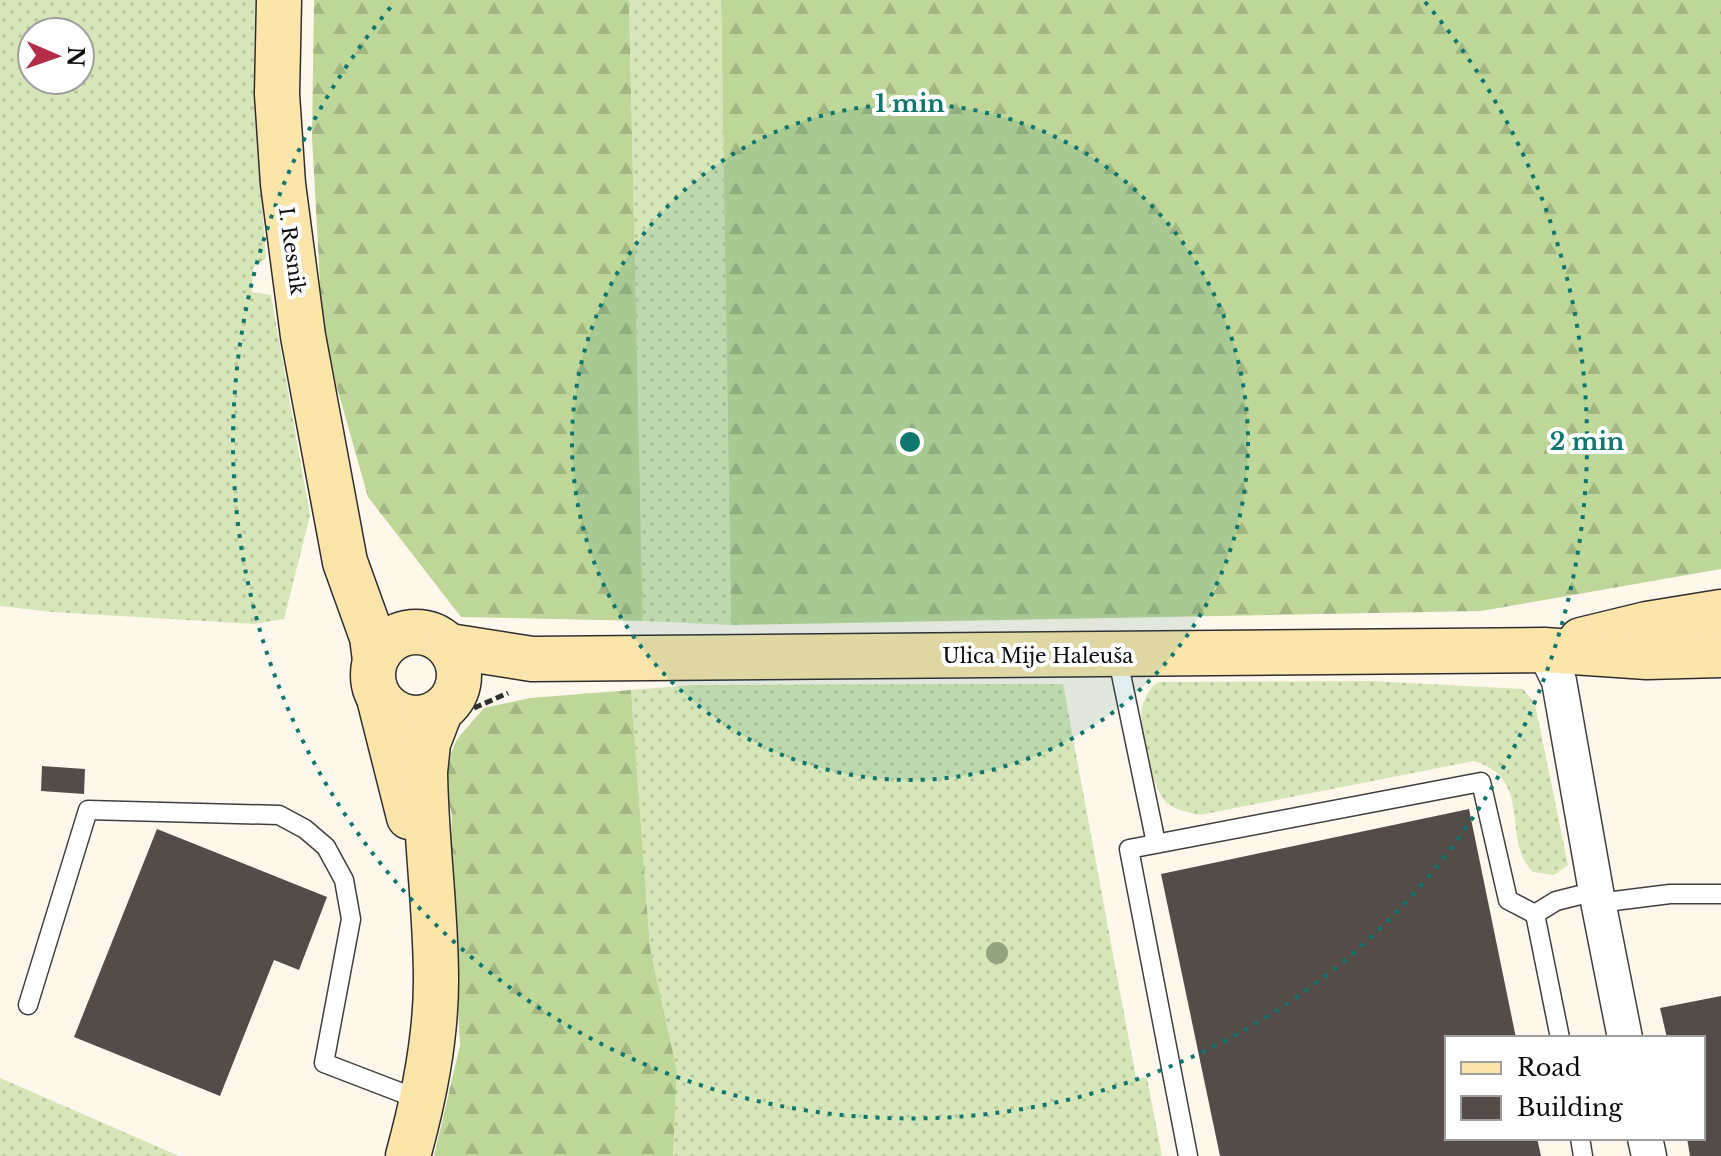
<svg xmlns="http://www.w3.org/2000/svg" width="1721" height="1156" font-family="'Libre Baskerville',serif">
  <defs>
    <pattern id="grass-dots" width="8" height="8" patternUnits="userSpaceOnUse" patternTransform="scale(2)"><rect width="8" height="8" fill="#d7e6b8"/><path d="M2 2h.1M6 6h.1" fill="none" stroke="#b7c49d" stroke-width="1.8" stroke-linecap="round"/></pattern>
    <pattern id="forest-firs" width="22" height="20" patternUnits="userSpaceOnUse" patternTransform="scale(2)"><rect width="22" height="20" fill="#bed698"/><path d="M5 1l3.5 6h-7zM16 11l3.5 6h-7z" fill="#a2b682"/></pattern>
  </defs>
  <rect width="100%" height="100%" fill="#fef8ec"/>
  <!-- grass -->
  <g fill="url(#grass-dots)" fill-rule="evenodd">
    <path d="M 0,0 L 256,0 L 254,86 L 266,258 L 253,268 L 252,292 L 271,295 L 310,515 L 284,619 L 254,624 L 52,612 L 0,606 ZM 32,32 L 80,32 L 80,80 L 32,80 Z"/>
    <path d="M 629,0 L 721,0 L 731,625 L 643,621 Z"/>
    <path d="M 1370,681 L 1523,689 L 1535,704 L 1568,865 L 1554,875 L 1533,872 C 1500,839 1535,780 1474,761 L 1200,815 C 1189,813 1175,810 1166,802 C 1152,788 1138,727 1142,707 C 1145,697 1150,687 1158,682 Z"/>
    <path d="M 1063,684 L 1136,1078 L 1147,1078 L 1162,1156 L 673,1156 L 677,1071 L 650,948 L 631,690 L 693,685 Z"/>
    <path d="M 0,1078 L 179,1156 L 0,1156 Z"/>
  </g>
  <!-- forest -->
  <g fill="url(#forest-firs)">
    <path d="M 314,0 L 629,0 L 643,621 L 461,617 L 368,497 L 323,338 L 312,136 Z"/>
    <path d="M 721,0 L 1721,0 L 1721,569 L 1481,611 L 731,625 Z"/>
    <path d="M 631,690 L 650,948 L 677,1071 L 673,1156 L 434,1156 L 460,1045 L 450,861 L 452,814 L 441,777 L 457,739 L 484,708 L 530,698 Z"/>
  </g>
  <!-- building -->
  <g fill="#544c49">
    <path d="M 42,766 L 85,769 L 84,794 L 41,791 Z"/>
    <path d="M 1469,809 L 1516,1038 L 1447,1038 L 1447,1138 L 1537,1138 L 1541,1156 L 1220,1156 L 1161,874 Z"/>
    <path d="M 157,829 L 327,897 L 299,970 L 274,960 L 220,1096 L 74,1037 Z"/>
    <path d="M 1721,996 L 1721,1156 L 1690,1156 L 1687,1138 L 1703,1138 L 1703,1038 L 1667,1038 L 1660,1008 Z"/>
  </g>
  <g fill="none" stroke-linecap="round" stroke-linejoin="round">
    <!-- lane casing -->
    <g stroke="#3f3f3f" stroke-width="21">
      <g id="lane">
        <path d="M 1117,655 L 1156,843"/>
        <path d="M 1598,903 L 1670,894 L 1721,894"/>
        <path d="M 28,1005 L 88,810 L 279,815 L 305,829 L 326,847 L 344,880 L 351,919 L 324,1063 L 423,1101"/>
        <path d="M 1560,1038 L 1535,914 L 1556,901 L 1596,891"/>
        <path d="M 1580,1138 L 1583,1156"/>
        <path d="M 1188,1156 L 1129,849 L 1481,782 L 1508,900 L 1535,914"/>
      </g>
    </g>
    <!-- street casing -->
    <g stroke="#3f3f3f" stroke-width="37">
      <g id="street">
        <path d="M 1544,650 L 1559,681 L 1596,891 L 1625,1038"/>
        <path d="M 1645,1138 L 1649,1156"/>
      </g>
    </g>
    <!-- secondary casing -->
    <g stroke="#2e2e2e" stroke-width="47">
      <g id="secondary">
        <path d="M 279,0 L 277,94 L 283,184 L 303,336 L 345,562 L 372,637 L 375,660"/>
        <circle cx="416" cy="675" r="43"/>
        <path d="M 1581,640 L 1647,624 L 1721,612"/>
        <path d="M 449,646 L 532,659 L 1544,650 L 1647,657 L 1721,655"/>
        <path d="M 379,698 L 409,817"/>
        <path d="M 408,1156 C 424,1098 436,1040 436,980 C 436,911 426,841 425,772 L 428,743 L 440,712"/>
      </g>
    </g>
    <!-- path -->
    <path stroke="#2e2e2e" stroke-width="5" stroke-dasharray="8 4" stroke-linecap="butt" d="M 474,708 L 508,693"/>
    <!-- lane -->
    <use href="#lane" stroke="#fff" stroke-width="18"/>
    <!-- street -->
    <use href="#street" stroke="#fff" stroke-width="34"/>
    <!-- secondary -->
    <use href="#secondary" stroke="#fbe5ab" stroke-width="44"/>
  </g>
  <!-- trees -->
  <circle fill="#91a47c" cx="997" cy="953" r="11"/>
  <!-- distance rings -->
  <circle cx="910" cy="442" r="338" fill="#0f766e" fill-opacity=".12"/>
  <g fill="none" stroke="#0f766e" stroke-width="4" stroke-dasharray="4 8">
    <circle cx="910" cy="442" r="338"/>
    <path d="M1425 2A677 677 0 1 1 395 2"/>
  </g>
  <g text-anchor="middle" stroke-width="8" stroke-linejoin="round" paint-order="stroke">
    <!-- street labels -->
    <g font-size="20" fill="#0c0c0c" stroke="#fff">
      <text transform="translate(292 251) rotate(82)" y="7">I. Resnik</text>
      <text x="1038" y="663">Ulica Mije Haleuša</text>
    </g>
  </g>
  <circle cx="910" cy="442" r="12" fill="#0f766e" stroke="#fff" stroke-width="4"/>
  <g font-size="24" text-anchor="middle" font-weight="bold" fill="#0f766e" stroke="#fff" stroke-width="8" stroke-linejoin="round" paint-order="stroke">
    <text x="910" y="112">1 min</text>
    <text x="1587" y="450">2 min</text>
  </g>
  <!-- legend -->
  <rect x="1445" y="1036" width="260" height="104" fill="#ffffff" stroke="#9e9e9e" stroke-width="2"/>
  <rect x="1461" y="1062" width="40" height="12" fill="#fbe5ab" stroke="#9e9e9e" stroke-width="2"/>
  <text x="1517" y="1076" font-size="24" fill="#0c0c0c">Road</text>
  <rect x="1461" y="1096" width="40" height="24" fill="#544c49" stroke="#9e9e9e" stroke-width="2"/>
  <text x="1517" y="1116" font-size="24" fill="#0c0c0c">Building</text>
  <!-- north arrow -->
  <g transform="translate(56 56) rotate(92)"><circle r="38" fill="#ffffff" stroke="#9e9e9e" stroke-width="2"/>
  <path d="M0-6L14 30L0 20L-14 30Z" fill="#b52c48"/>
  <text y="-12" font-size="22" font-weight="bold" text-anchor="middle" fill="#0c0c0c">N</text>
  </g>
</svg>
